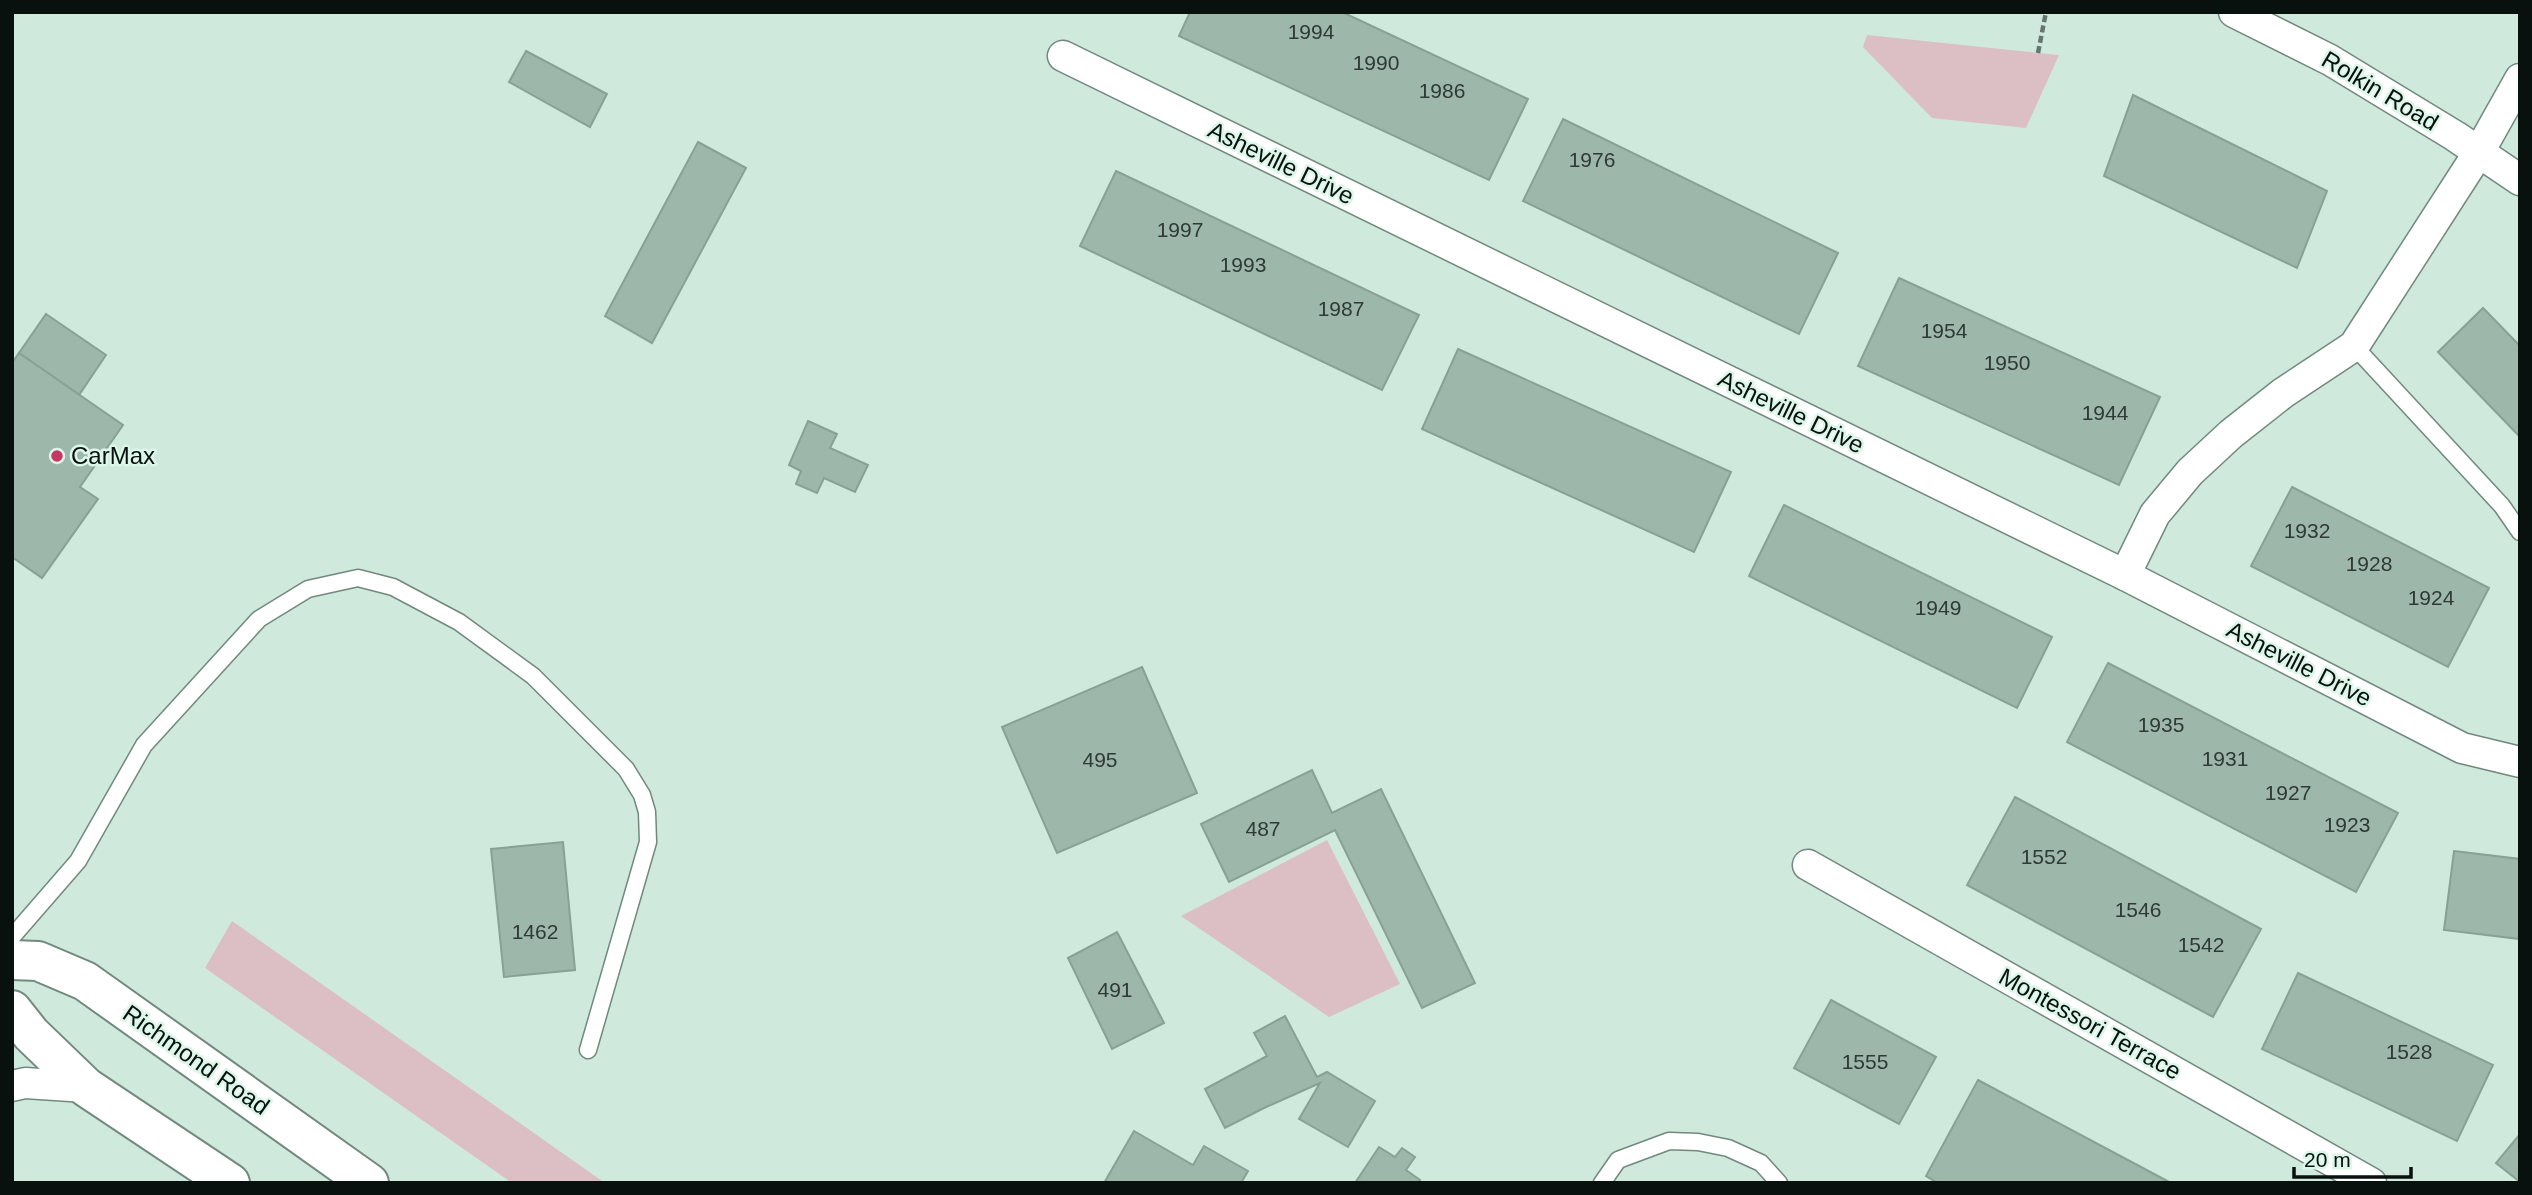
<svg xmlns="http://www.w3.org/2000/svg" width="2532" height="1195" font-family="Arial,sans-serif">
  <rect width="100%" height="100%" fill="#cfe9dc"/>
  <!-- green -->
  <g fill="#dcbfc4">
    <path d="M 1867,35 L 2038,53 L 2059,55 L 2026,128 L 1932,118 L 1863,47 Z"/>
    <path d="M 1327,840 L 1400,984 L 1329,1017 L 1181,916 Z"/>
    <path d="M 232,921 L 605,1183 L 512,1183 L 205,968 Z"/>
  </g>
  <!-- building -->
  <g fill="#9eb7ab" stroke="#88a195" stroke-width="2">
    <path d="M 1190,12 L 1342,12 L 1528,99 L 1489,180 L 1179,36 Z"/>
    <path d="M 526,51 L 607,94 L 590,127 L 509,82 Z"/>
    <path d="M 2133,95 L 2327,191 L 2297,268 L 2104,176 Z"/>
    <path d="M 1563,119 L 1838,253 L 1799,334 L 1523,201 Z"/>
    <path d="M 698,142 L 746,168 L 652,343 L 605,316 Z"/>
    <path d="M 1116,171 L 1419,315 L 1382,390 L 1080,246 Z"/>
    <path d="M 1899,278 L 2160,397 L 2119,485 L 1858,366 Z"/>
    <path d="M 2483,308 L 2520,346 L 2520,437 L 2438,352 Z"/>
    <path d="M 46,314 L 106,355 L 79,395 L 19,353 Z"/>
    <path d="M 1458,349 L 1731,472 L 1694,552 L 1422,429 Z"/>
    <path d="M 19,353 L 123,425 L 80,487 L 98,499 L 42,578 L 12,557 L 12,363 Z"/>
    <path d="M 808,421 L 837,434 L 830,448 L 868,465 L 855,492 L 824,478 L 817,493 L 796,484 L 801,471 L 789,465 Z"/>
    <path d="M 2292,487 L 2489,588 L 2448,667 L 2251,566 Z"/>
    <path d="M 1784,505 L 2052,637 L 2017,708 L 1749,576 Z"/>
    <path d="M 2108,663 L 2398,813 L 2356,892 L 2067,742 Z"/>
    <path d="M 1142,667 L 1197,793 L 1057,853 L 1002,727 Z"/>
    <path d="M 1312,770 L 1332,813 L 1381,789 L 1475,983 L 1422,1008 L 1335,830 L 1229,882 L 1201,824 Z"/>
    <path d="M 2015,797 L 2261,929 L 2213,1017 L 1967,885 Z"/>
    <path d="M 563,842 L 575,970 L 504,977 L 491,849 Z"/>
    <path d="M 2454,851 L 2520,859 L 2520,939 L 2444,930 Z"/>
    <path d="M 1117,932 L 1164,1023 L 1112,1049 L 1068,958 Z"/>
    <path d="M 2298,973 L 2493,1065 L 2457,1141 L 2262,1049 Z"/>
    <path d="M 1831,1000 L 1936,1057 L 1899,1124 L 1794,1068 Z"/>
    <path d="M 1285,1016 L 1317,1077 L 1327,1072 L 1375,1101 L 1348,1147 L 1299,1119 L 1320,1083 L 1264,1108 L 1225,1128 L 1205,1089 L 1267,1056 L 1254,1033 Z"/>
    <path d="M 1978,1080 L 2171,1183 L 1938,1183 L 1926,1176 Z"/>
    <path d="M 1134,1131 L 1193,1165 L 1204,1146 L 1248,1171 L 1241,1183 L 1104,1183 Z"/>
    <path d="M 2520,1134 L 2520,1182 L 2496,1163 Z"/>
    <path d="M 1379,1147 L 1395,1157 L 1402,1148 L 1415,1157 L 1406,1170 L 1420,1180 L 1418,1183 L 1355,1183 Z"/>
  </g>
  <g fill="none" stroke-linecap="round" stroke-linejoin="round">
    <!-- lane casing -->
    <g stroke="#71897e" stroke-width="19">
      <g id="lane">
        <path d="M 2354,346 L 2502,506 L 2520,532"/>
        <path d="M 12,937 L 78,861 L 144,745 L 259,619 L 308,589 L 358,578 L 393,587 L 459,622 L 533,676 L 626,769 L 642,795 L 647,812 L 648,842 L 588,1050"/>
        <path d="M 1602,1183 L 1618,1160 L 1669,1141 L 1698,1142 L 1728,1148 L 1761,1163 L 1779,1183"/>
      </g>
    </g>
    <!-- street casing -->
    <g stroke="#71897e" stroke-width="33">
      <g id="street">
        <path d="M 2234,12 L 2330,60 L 2455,136 L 2520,180"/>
        <path d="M 1063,56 L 2125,575 L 2462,748 L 2520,762"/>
        <path d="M 2125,575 L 2155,514 L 2190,472 L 2231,434 L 2283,393 L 2354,346 L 2479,152 L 2520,79"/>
        <path d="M 1808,865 L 2371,1183"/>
        <path d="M 12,1086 L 25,1083 L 86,1087"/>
      </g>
    </g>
    <!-- highway casing -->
    <g stroke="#71897e" stroke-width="42">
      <g id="highway">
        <path d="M 12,960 L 38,961 L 85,981 L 369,1183"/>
        <path d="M 12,1010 L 31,1034 L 86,1087 L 230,1183"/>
      </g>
    </g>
    <!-- path -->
    <path stroke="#65766e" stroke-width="4.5" stroke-dasharray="7 3.5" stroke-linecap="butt" d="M 2038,53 L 2046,12"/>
    <!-- lane -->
    <use href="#lane" stroke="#fff" stroke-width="16"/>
    <!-- street -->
    <use href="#street" stroke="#fff" stroke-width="30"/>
    <!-- highway -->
    <use href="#highway" stroke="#fff" stroke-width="38"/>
  </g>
  <!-- markers -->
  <circle fill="#c63864" stroke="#dcf6ea" stroke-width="2.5" cx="57" cy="456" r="7"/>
  <g text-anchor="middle" stroke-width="5" stroke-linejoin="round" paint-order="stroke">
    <!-- number labels -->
    <g font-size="21" fill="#2e3a34">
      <text x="1311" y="39">1994</text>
      <text x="1376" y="70">1990</text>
      <text x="1442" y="98">1986</text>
      <text x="1592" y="167">1976</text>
      <text x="1180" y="237">1997</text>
      <text x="1243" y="272">1993</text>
      <text x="1341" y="316">1987</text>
      <text x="1944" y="338">1954</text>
      <text x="2007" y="370">1950</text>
      <text x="2105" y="420">1944</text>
      <text x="2307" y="538">1932</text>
      <text x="2369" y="571">1928</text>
      <text x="2431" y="605">1924</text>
      <text x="1938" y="615">1949</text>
      <text x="2161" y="732">1935</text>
      <text x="2225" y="766">1931</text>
      <text x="1100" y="767">495</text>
      <text x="2288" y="800">1927</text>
      <text x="2347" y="832">1923</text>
      <text x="1263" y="836">487</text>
      <text x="2044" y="864">1552</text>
      <text x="2138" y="917">1546</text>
      <text x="535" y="939">1462</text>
      <text x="2201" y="952">1542</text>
      <text x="1115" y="997">491</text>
      <text x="2409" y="1059">1528</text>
      <text x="1865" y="1069">1555</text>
    </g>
    <!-- street labels -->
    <g font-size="24" fill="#08110d" stroke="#dcf6ea">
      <text transform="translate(2380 91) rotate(31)" y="8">Rolkin Road</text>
      <text transform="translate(1281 163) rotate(26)" y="8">Asheville Drive</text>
      <text transform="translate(1791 412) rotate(26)" y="8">Asheville Drive</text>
      <text transform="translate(2299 664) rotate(27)" y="8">Asheville Drive</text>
      <text transform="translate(2090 1024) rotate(29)" y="8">Montessori Terrace</text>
      <text transform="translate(196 1060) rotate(35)" y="8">Richmond Road</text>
    </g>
    <!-- poi labels -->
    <g font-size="24" fill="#08110d" stroke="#dcf6ea" text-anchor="start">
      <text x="71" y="464">CarMax</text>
    </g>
  </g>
  <!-- border -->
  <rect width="2532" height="1195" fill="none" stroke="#08110d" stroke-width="28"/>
  <!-- scale -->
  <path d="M2294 1167v10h117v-10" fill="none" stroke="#08110d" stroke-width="3.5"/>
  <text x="2304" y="1167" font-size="21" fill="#08110d" stroke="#dcf6ea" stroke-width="5" paint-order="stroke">20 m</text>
</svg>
